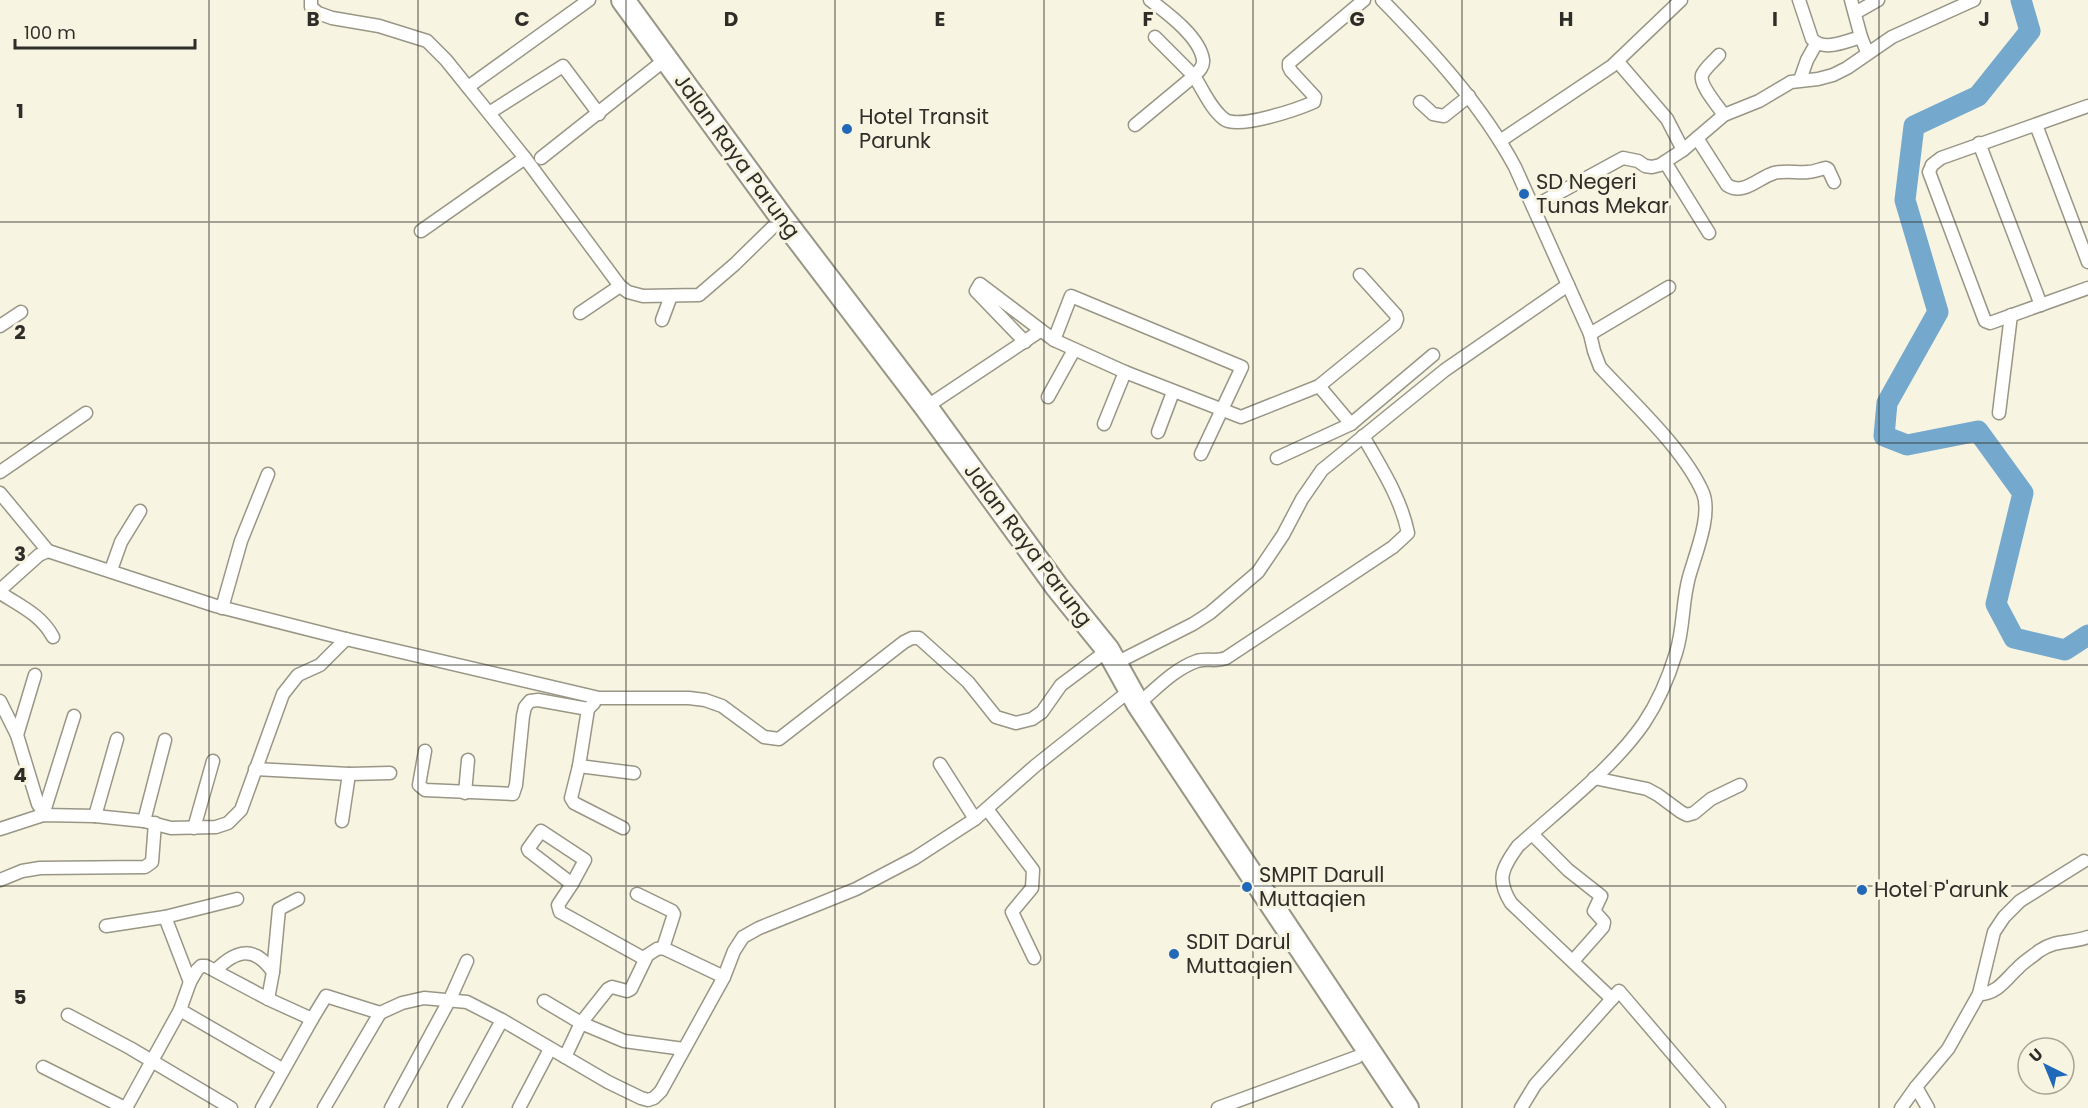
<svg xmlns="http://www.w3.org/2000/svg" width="2088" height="1108" font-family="Poppins,sans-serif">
  <rect width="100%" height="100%" fill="#f7f4e2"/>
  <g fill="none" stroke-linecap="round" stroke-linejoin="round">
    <!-- river -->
    <path stroke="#74a8cd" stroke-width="21" d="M 2021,0 L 2030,31 L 1978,96 L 1914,126 L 1905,200 L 1938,312 L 1887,403 L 1884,436 L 1907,445 L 1978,431 L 2023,493 L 1996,604 L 2014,638 L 2065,650 L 2088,635"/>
    <!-- street casing -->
    <g stroke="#999686" stroke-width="15">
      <g id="street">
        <path d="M 311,0 L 311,7 L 318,13 L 332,18 L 379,26 L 427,41 L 446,60 L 525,158 L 620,286 L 628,292 L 643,296 L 699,295 L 735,264 L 782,218"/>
        <path d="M 1150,0 C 1167,13 1200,37 1203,60 C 1204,67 1198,72 1194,76 C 1203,90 1211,109 1224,119 C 1238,130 1298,109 1314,102 L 1315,97 L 1291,71 L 1289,67 L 1289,63 L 1364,0"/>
        <path d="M 1382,0 C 1431,50 1481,104 1515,167 L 1590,334 L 1594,351 L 1600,367 C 1633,403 1684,449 1703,493 C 1712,515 1695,555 1689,577 C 1682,602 1684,628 1676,653 C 1669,676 1658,702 1644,723 C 1613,768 1559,809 1518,846 C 1502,868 1496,879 1511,903 L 1612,999"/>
        <path d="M 1799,0 L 1812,39 C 1824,52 1846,41 1861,37 L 1867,52"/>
        <path d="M 1851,0 L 1861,37"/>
        <path d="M 1855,13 L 1878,0"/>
        <path d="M 1719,55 C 1714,61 1705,68 1702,75 C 1699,85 1718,106 1724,115"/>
        <path d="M 1618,62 L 1667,119 L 1683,150"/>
        <path d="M 1800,80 L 1807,60 L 1816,44"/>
        <path d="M 468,87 L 589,0"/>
        <path d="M 1420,102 L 1433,114 L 1444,116 L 1469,96"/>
        <path d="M 2088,106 L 1941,158 L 1932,165 L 1929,172 L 1985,321 L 1990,323 L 2088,288"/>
        <path d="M 489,113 L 563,66 L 599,114"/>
        <path d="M 1135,125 L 1194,76 L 1155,37"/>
        <path d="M 2036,125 L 2088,262"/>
        <path d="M 1697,138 L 1727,185 C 1743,196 1758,178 1774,173 C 1785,170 1797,173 1808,172 C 1814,172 1820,169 1826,168 L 1828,169 L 1834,182"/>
        <path d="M 1500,141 L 1612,66 L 1681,0"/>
        <path d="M 1979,143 L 2041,305"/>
        <path d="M 541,158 L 666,59"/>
        <path d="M 1665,162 L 1709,233"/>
        <path d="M 1533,207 L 1623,158 L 1638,161 L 1645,166 L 1652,167 L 1660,165 L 1683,150 L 1724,115 L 1759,101 L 1791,82 L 1818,79 L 1833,75 L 1847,68 L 1892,37 L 1974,0"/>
        <path d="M 421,231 L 525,158"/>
        <path d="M 580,313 L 620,286"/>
        <path d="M 662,320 L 671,296"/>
        <path d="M 0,326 L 21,312"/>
        <path d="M 1590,334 L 1669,287"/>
        <path d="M 1054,340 L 1071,296 L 1242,367 L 1201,454"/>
        <path d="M 1025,342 L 976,291 L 980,284 L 1054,340 L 1125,372 L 1241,417 L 1319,386 L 1395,324 L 1397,319 L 1396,315 L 1360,275"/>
        <path d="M 1319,386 L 1351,424"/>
        <path d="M 1048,397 L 1074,350"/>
        <path d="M 926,407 L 1040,331"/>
        <path d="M 1999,413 L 2011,315"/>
        <path d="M 1104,424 L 1125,372"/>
        <path d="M 1158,432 L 1173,392"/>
        <path d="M 1277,458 L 1351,424 L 1433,355"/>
        <path d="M 0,472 L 86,413"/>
        <path d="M 0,493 L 48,551"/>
        <path d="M 111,570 L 121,542 L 140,511"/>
        <path d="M 1,588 L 2,594 C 22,607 41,615 53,637"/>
        <path d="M 0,590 L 39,555 L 48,551 L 216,606 L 346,639 L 599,698 L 689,698 L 705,700 L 722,706 L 764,737 L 779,739 L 904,642 L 912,638 L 919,638 L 968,682 L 996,717 L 1016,723 L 1032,719 L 1042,712 L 1061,685 L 1108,650"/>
        <path d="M 222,608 L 241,541 L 268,474"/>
        <path d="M 1116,663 L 1193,624 L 1210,613 L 1258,572 L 1283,535 L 1302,499 L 1322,470 L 1445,370 L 1568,285"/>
        <path d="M 0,701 L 17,735 L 38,804 L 44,813"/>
        <path d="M 594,703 L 588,709 L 579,766 L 571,798 L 574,803 L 623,828"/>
        <path d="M 1138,704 C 1156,689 1174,669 1197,661 C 1207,658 1216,662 1226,658 L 1393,547 L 1408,533 C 1401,498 1380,466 1363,436"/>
        <path d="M 17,735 L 35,675"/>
        <path d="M 425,751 L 419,785 L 425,790 L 513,794 L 516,785 L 523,716 L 525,707 L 530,701 L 538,700 L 588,709"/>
        <path d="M 940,764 L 975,819"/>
        <path d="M 579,766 L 634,773"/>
        <path d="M 255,769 L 349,774 L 390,773"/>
        <path d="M 1594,778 L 1647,789 L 1658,795 L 1681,812 L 1687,815 L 1694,813 L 1711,799 L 1740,785"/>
        <path d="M 465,793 L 468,760"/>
        <path d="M 987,809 L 1033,870 L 1032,888 L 1012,912 L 1034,958"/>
        <path d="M 43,815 L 74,716"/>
        <path d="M 95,816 L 117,739"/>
        <path d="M 144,821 L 165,740"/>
        <path d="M 342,821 L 349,774"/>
        <path d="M 194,828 L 213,761"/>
        <path d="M 0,829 L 43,815 L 95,816 L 144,821 L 171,828 L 216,827 L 228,823 L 241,810 L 283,694 L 298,675 L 320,665 L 346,639"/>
        <path d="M 541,831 L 585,860 L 572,884 L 529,851 L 528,849 Z"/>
        <path d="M 1532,834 L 1568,870 L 1601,896 L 1594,911 L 1604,922 L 1603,927 L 1573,961"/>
        <path d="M 0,880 L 22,871 L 40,868 L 145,867 L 152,862 L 155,823"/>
        <path d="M 572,884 L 558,905 L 560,912 L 643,958 L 657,949 L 663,948 L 724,977"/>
        <path d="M 637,894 L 672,911 L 674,914 L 663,948"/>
        <path d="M 165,917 L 190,982"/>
        <path d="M 106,926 L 165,917 L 237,899"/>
        <path d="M 216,970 C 237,949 255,946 273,972 L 268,999"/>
        <path d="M 273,972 L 279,909 L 298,899"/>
        <path d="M 1979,994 C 1997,994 2005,980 2017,969 C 2023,962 2032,957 2039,951 C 2057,939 2068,944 2088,937"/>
        <path d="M 544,1001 L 581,1023 L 608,989 L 612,987 L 627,991 L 631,989 L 646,958"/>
        <path d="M 180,1010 L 282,1069"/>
        <path d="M 68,1015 L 130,1048 L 231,1108"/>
        <path d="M 565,1057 L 581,1023 L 624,1041 L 684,1049"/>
        <path d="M 43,1067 L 125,1108"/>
        <path d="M 1916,1087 L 1928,1108"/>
        <path d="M 126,1108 L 180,1010 L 190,982 L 197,970 L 201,966 L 206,966 L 268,999 L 312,1019 L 326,996 L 380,1013 L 402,1003 L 424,998 L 467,1002 L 502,1020 L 608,1082 L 641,1098 L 648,1100 L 654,1098 L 661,1091 L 724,977 L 734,951 L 743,937 L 759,928 L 856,889 L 915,858 L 975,819 L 1035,766 L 1123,696"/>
        <path d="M 262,1108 L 312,1019"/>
        <path d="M 324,1108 L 380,1013"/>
        <path d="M 391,1108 L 450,999 L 467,961"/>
        <path d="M 454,1108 L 502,1020"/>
        <path d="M 519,1108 L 550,1049"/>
        <path d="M 1218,1108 L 1357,1057"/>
        <path d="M 1521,1108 L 1535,1085 L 1619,991 L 1719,1108"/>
        <path d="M 1901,1108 L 1916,1087 L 1948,1049 L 1979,994 L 1994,932 L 2004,917 L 2020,901 L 2084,861"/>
      </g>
    </g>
    <!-- highway casing -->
    <g stroke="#999686" stroke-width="26">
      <path id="highway" d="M 623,0 L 782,218 L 926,407 L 1057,587 L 1108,650 L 1138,704 L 1407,1108"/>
    </g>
    <!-- street -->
    <use href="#street" stroke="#fff" stroke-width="12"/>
    <!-- highway -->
    <use href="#highway" stroke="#fff" stroke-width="22"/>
  </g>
  <!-- grid -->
  <path fill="none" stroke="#2e2d27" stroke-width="1.5" stroke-opacity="0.55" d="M 209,0 L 209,1108M 418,0 L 418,1108M 626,0 L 626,1108M 835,0 L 835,1108M 1044,0 L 1044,1108M 1253,0 L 1253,1108M 1462,0 L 1462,1108M 1670,0 L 1670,1108M 1879,0 L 1879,1108M 0,222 L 2088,222M 0,443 L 2088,443M 0,665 L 2088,665M 0,886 L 2088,886"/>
  <!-- markers -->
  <g fill="#2168b8" stroke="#f7f4e2" stroke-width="2">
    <circle cx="847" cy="129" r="6"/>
    <circle cx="1524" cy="194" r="6"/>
    <circle cx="1247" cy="887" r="6"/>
    <circle cx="1862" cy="890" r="6"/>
    <circle cx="1174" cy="954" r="6"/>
  </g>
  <g text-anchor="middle" stroke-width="6" stroke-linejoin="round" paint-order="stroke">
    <!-- poi labels -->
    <g font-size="21" fill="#2e2d27" stroke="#f7f4e2" text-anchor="start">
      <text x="859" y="124">Hotel Transit<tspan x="859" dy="24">Parunk</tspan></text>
      <text x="1536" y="189">SD Negeri<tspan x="1536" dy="24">Tunas Mekar</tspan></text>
      <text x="1259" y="882">SMPIT Darull<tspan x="1259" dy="24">Muttaqien</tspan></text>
      <text x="1874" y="897">Hotel P'arunk</text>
      <text x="1186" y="949">SDIT Darul<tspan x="1186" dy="24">Muttaqien</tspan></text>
    </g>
    <!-- street labels -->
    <g font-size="21" fill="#2e2d27" stroke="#f7f4e2">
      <text transform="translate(737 156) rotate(54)" y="7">Jalan Raya Parung</text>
      <text transform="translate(1028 545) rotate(53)" y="7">Jalan Raya Parung</text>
    </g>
  </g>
  <g font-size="20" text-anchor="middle" font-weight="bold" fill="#2e2d27" stroke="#f7f4e2" stroke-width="6" stroke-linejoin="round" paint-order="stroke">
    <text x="313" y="26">B</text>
    <text x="522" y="26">C</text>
    <text x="731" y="26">D</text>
    <text x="940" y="26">E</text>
    <text x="1148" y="26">F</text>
    <text x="1357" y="26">G</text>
    <text x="1566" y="26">H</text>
    <text x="1775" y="26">I</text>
    <text x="1984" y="26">J</text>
    <text x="20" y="118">1</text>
    <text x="20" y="339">2</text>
    <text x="20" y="561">3</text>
    <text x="20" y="782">4</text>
    <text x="20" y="1004">5</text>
  </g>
  <!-- north arrow -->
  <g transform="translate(2046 1066) rotate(317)"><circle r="28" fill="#f7f4e2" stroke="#a7a497" stroke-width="1.5"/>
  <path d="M0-4.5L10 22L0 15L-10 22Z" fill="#2168b8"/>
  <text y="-9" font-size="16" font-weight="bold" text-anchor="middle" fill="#2e2d27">U</text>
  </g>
  <!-- scale -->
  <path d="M15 39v9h180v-9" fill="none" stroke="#2e2d27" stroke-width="3"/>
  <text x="24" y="39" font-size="18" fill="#2e2d27" stroke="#f7f4e2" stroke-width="4.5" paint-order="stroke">100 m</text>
</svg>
